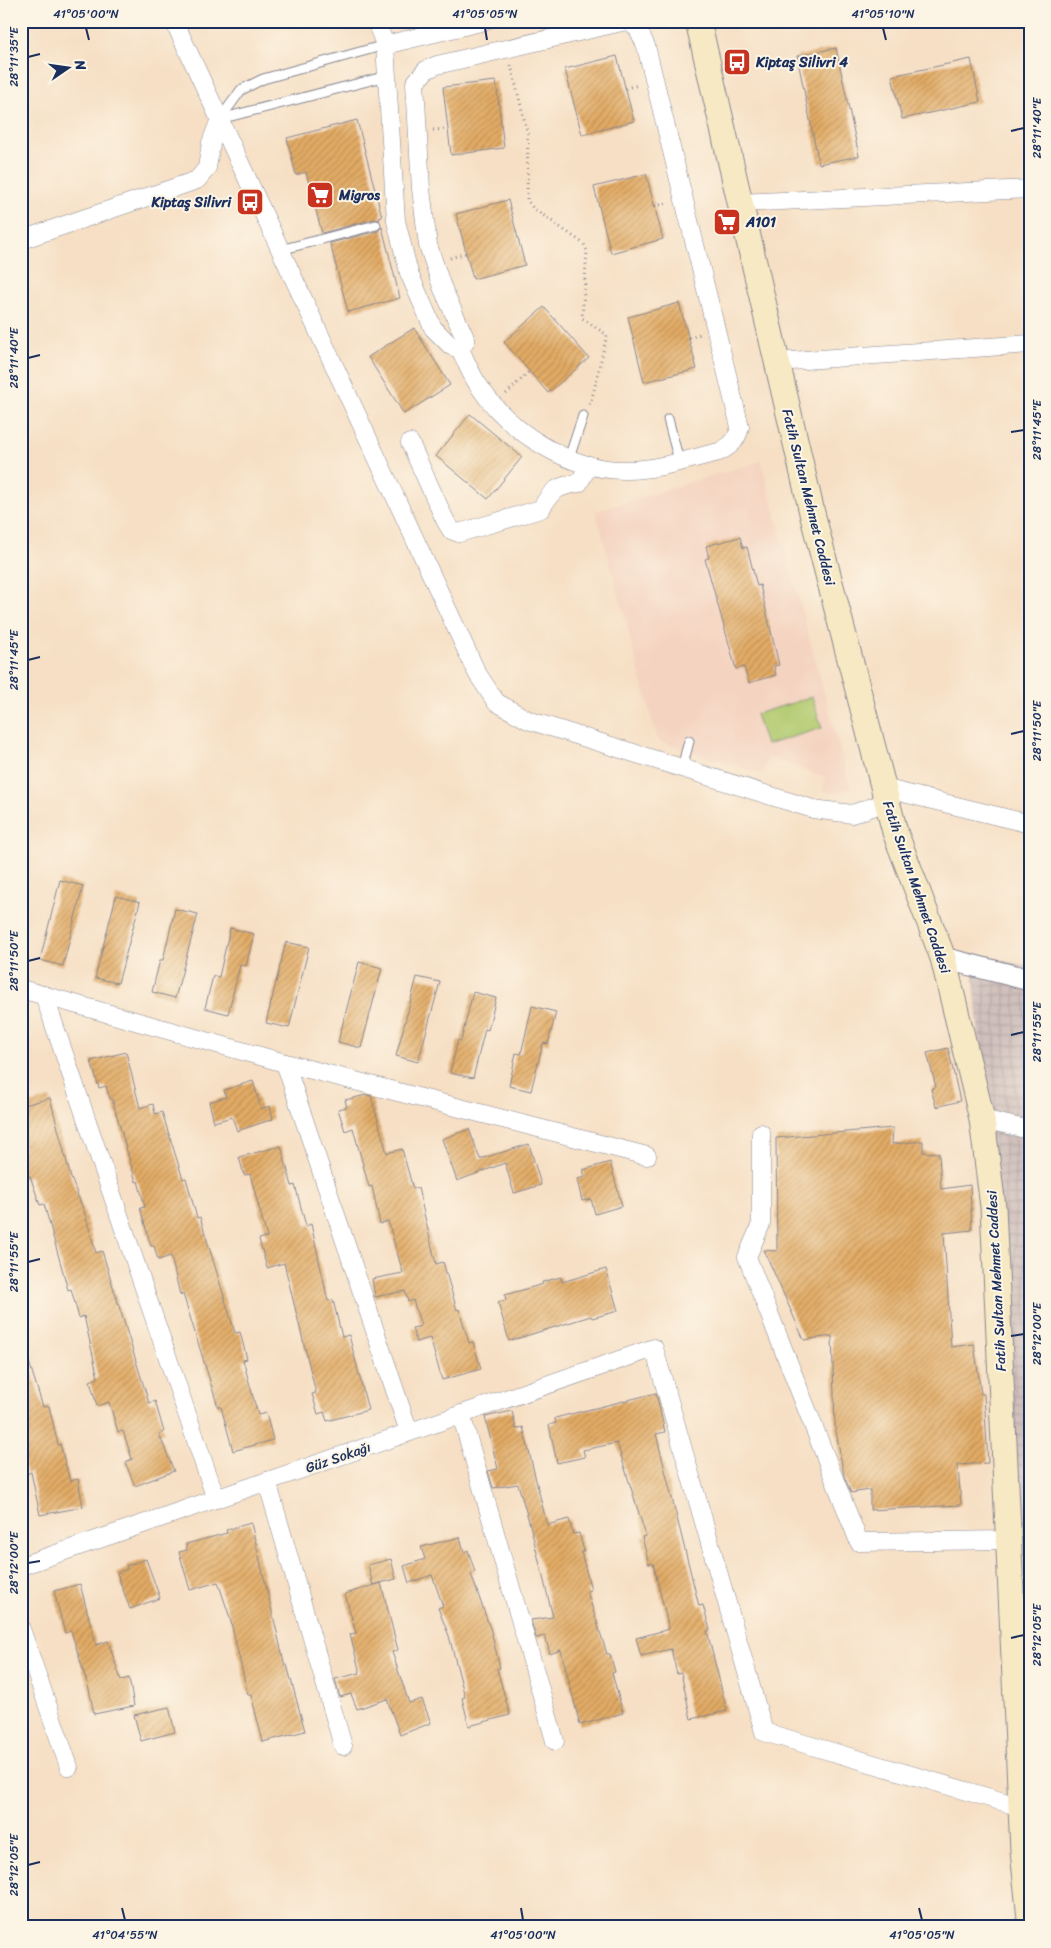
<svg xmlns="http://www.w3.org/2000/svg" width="1051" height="1948" font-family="Sriracha,sans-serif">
  <defs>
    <pattern id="industrial-grid" width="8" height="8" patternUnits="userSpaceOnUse" patternTransform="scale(1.25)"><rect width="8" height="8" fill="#d0c0bc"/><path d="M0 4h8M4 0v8" fill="none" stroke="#b2a5a4"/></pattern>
    <pattern id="building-hatch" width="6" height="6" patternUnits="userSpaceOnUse" patternTransform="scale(1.25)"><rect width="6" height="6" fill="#e3ac65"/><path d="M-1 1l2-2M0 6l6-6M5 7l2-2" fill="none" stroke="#b78c56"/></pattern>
  </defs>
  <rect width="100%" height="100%" fill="#fcf5e5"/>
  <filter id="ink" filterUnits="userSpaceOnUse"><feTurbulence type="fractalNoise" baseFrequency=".02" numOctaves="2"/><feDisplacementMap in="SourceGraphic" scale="10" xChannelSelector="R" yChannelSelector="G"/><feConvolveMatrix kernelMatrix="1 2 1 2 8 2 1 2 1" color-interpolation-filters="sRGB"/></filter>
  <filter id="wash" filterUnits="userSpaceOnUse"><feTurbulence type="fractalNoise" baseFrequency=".0096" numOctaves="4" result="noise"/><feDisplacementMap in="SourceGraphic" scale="20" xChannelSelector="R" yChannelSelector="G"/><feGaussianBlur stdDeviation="1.12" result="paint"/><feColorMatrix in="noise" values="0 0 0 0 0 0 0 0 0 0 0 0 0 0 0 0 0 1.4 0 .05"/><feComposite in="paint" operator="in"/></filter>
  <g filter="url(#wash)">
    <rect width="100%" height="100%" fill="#f6dfc4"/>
    <!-- built -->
    <path fill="#f4d3c0" d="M 761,461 L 850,787 L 838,794 L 823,791 L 825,777 L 768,758 L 762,774 L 658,741 L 596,511 Z"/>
    <!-- industrial -->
    <path fill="url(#industrial-grid)" d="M 972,953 L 1030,967 L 1030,1663 Z"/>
    <!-- pitch -->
    <path fill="#b2cb71" stroke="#667d68" d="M 812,697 L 822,728 L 766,745 L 756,714 Z"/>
    <g id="blocks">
      <!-- building -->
      <g fill="url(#building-hatch)">
        <path d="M 836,48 L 859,156 L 819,164 L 797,56 Z"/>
        <path d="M 617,56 L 634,121 L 582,135 L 565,69 Z"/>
        <path d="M 971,59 L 980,102 L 902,119 L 892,76 Z"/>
        <path d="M 496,81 L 504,148 L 451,155 L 443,87 Z"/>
        <path d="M 357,120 L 382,217 L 379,218 L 380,220 L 374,219 L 322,233 L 306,172 L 296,175 L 287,138 Z"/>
        <path d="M 646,174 L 663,239 L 611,253 L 594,187 Z"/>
        <path d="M 508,200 L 525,265 L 473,279 L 456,214 Z"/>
        <path d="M 382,227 L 400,298 L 348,312 L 330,243 L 378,231 Z"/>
        <path d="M 679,303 L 697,369 L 644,382 L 628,317 Z"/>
        <path d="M 544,307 L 589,358 L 548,393 L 504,342 Z"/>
        <path d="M 414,328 L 450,385 L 404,414 L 368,357 Z"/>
        <path d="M 470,414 L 522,457 L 488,499 L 436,456 Z"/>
        <path d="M 740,537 L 743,548 L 747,547 L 757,586 L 760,585 L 779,665 L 774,666 L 776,675 L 749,683 L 744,667 L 736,669 L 705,559 L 709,558 L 706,546 Z"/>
        <path d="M 60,880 L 83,886 L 63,966 L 40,960 Z"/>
        <path d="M 116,896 L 140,902 L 118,983 L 95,978 Z"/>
        <path d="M 175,909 L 198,914 L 175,998 L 152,992 L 160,960 L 163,960 Z"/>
        <path d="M 230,928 L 254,934 L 246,966 L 240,965 L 228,1014 L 205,1008 L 213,976 L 219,977 Z"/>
        <path d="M 286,942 L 309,947 L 289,1028 L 266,1023 Z"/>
        <path d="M 359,962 L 382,968 L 361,1048 L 338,1042 Z"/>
        <path d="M 417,977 L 440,982 L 418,1062 L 396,1056 Z"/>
        <path d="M 473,992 L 496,998 L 488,1030 L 485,1029 L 473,1078 L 450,1073 L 458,1040 L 461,1041 Z"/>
        <path d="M 532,1006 L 556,1012 L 548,1044 L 543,1043 L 531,1091 L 509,1086 L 516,1053 L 521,1054 Z"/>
        <path d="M 948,1048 L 960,1101 L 936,1107 L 931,1089 L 936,1087 L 927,1053 Z"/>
        <path d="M 126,1052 L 140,1108 L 153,1104 L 155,1114 L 162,1112 L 183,1179 L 186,1178 L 197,1218 L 200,1217 L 235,1333 L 240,1332 L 247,1359 L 243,1360 L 258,1415 L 266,1413 L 273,1440 L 233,1451 L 221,1407 L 218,1407 L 183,1294 L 180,1295 L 171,1256 L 158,1260 L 154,1246 L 151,1246 L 140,1208 L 145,1207 L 138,1181 L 136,1182 L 112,1099 L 110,1099 L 106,1086 L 99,1088 L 91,1061 Z"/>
        <path d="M 253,1081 L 261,1109 L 270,1106 L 273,1119 L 237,1131 L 232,1117 L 214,1122 L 209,1102 L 226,1097 L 224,1090 Z"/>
        <path d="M 366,1095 L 371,1096 L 387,1153 L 402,1149 L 413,1189 L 418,1188 L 436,1264 L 443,1262 L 457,1310 L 459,1309 L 469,1343 L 473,1342 L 481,1369 L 442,1380 L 430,1338 L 416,1342 L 412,1328 L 421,1326 L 413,1300 L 408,1302 L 405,1291 L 375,1297 L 372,1279 L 403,1273 L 388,1221 L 380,1224 L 372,1186 L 369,1187 L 353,1128 L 345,1131 L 338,1109 L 347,1107 L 345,1100 Z"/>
        <path d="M 50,1098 L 71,1178 L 85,1214 L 96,1253 L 102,1251 L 149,1403 L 155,1401 L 164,1432 L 159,1434 L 174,1471 L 135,1486 L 125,1462 L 132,1459 L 123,1431 L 118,1432 L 109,1402 L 97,1406 L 90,1381 L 98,1378 L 84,1316 L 79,1318 L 71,1289 L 68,1290 L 44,1204 L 40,1205 L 30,1176 L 21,1178 L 21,1148 L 24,1147 L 21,1135 L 21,1106 Z"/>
        <path d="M 893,1128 L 892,1144 L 923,1141 L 923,1152 L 939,1153 L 941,1189 L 970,1185 L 972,1230 L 944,1233 L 951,1347 L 974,1344 L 981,1394 L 984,1394 L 988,1463 L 958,1465 L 961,1505 L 870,1510 L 870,1490 L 851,1493 L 844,1476 L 835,1425 L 832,1336 L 804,1340 L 764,1250 L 777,1251 L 776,1138 Z"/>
        <path d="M 469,1129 L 480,1159 L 529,1144 L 541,1185 L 514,1193 L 505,1163 L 457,1181 L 442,1139 Z"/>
        <path d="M 281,1146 L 292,1186 L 295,1185 L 306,1226 L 311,1224 L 328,1301 L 333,1300 L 342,1337 L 349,1335 L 368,1410 L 327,1421 L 324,1412 L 318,1414 L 312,1394 L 316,1393 L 284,1263 L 267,1268 L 259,1239 L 267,1237 L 250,1174 L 244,1175 L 239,1157 Z"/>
        <path d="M 610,1162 L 622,1206 L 595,1214 L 591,1199 L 582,1201 L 577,1179 L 585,1177 L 583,1170 Z"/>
        <path d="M 606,1269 L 618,1311 L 592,1318 L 591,1316 L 509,1341 L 498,1302 L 506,1300 L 505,1295 L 543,1284 L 542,1282 L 561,1277 L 562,1282 Z"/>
        <path d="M 21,1349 L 25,1349 L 43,1407 L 49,1406 L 58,1445 L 60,1444 L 70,1481 L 78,1479 L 83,1507 L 40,1515 L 31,1472 L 27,1474 L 21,1453 Z"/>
        <path d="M 656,1393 L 665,1432 L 656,1434 L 699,1606 L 703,1605 L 710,1630 L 707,1631 L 727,1711 L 691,1719 L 681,1673 L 677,1674 L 671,1649 L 641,1656 L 636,1638 L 669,1629 L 653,1563 L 649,1564 L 642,1537 L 646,1536 L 617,1443 L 583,1450 L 585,1457 L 557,1463 L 549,1425 L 556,1423 L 555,1418 Z"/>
        <path d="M 512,1411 L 516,1429 L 523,1427 L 547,1525 L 569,1519 L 573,1534 L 579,1533 L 584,1551 L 581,1552 L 591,1590 L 587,1591 L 607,1654 L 610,1654 L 615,1672 L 612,1673 L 623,1713 L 580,1725 L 561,1650 L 550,1654 L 545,1636 L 536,1638 L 531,1620 L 553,1617 L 530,1525 L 518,1484 L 493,1488 L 488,1471 L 498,1469 L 485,1417 Z"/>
        <path d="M 251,1523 L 285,1666 L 287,1665 L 305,1731 L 263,1742 L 251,1695 L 248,1695 L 230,1618 L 218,1582 L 190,1590 L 179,1552 L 187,1550 L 186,1544 L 227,1533 L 226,1530 Z"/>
        <path d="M 460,1537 L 464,1552 L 468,1550 L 475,1572 L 471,1574 L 491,1631 L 500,1668 L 497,1669 L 510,1715 L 469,1726 L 462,1698 L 465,1697 L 449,1636 L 438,1608 L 443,1606 L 432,1575 L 409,1583 L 404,1566 L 425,1559 L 421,1547 Z"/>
        <path d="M 146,1559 L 160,1598 L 130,1609 L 117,1573 L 127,1569 L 126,1566 Z"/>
        <path d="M 391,1559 L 396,1579 L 373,1585 L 368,1565 Z"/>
        <path d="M 381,1583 L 398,1650 L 392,1652 L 409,1703 L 422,1699 L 431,1723 L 400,1735 L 387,1699 L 357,1709 L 351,1694 L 340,1697 L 335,1679 L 360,1673 L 350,1634 L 356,1633 L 345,1594 Z"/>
        <path d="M 80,1584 L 96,1645 L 108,1641 L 121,1680 L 129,1678 L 134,1706 L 94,1714 L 89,1689 L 71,1631 L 65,1633 L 54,1591 Z"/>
        <path d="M 169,1707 L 175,1732 L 141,1741 L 134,1715 Z"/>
      </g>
    </g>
  </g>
  <g filter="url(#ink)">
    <use href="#blocks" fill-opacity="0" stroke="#888791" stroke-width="1"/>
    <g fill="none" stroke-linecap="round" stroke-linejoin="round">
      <!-- service casing -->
      <g stroke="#888791" stroke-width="11">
        <g id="service">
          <path d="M 220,119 L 241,90 L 263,79 L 385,45"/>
          <path d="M 220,119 L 387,76"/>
          <path d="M 280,250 L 376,225"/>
          <path d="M 668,419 L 679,461"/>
          <path d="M 569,458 L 583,416"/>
          <path d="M 682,768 L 689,741"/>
        </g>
      </g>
      <!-- minor casing -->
      <g stroke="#888791" stroke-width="19">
        <g id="minor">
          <path d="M 174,21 L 477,673 L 496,702 L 528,720 L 813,809 L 852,814 L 887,802"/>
          <path d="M 376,21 L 385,45 L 396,221 L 409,273 L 433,328 L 451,346 L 460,349"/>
          <path d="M 626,21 L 437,65 L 426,70 L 415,83 L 421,189 L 428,245 L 442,287 L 466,340 L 460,349 C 466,361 471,375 479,386 C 509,432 570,471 626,470 C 657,470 689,459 719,452 C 731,446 737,440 740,427 L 646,46 L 638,29 L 629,21"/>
          <path d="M 385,45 L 485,21"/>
          <path d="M 740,203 L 1030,189"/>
          <path d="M 21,240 L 197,180 L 207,168 L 211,143 L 220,119"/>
          <path d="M 777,362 L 1030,344"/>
          <path d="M 410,443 L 445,520 L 451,530 L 459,533 L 541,509 C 552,489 558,486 579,483 L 589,465"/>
          <path d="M 883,788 L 1030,824"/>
          <path d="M 21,989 L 285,1063 L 647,1156"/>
          <path d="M 44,995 L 216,1499"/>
          <path d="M 285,1063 L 409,1432"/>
          <path d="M 982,1119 L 1030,1130"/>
          <path d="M 761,1133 L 761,1224 L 747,1257 L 859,1542 L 1009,1540"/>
          <path d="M 461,1414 L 555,1741"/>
          <path d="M 267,1481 L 343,1746"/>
          <path d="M 21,1566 L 654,1348 L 764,1732 L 1021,1807"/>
          <path d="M 21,1629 L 69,1767"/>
        </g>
      </g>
      <!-- tertiary casing -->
      <g stroke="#888791" stroke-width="23">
        <path id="tertiary" d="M 943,958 L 1030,980"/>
      </g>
      <!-- secondary casing -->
      <g stroke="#888791" stroke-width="27">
        <path id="secondary" d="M 698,21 L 813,517 L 895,832 L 943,958 L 982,1119 L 993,1207 L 1023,1851 L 1030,1919"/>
      </g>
      <!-- path -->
      <g stroke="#888791" stroke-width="3" stroke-dasharray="1 4" stroke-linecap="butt">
        <path d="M 511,65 L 528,135 L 527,200 L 533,208 L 584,244 L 587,251 L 582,318 L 607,335 L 592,398 L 588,407"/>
        <path d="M 625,88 L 639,85"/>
        <path d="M 433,130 L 448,129"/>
        <path d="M 655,206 L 669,203"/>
        <path d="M 450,258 L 466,253"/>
        <path d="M 689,338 L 700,334"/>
        <path d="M 506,394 L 529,372"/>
      </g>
      <!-- service -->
      <use href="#service" stroke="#fff" stroke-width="9"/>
      <!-- minor -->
      <use href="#minor" stroke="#fff" stroke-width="18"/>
      <!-- tertiary -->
      <use href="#tertiary" stroke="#fff" stroke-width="21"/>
      <!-- secondary -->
      <use href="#secondary" stroke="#f7e9c3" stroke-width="25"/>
    </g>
  </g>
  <!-- ticks -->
  <path fill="none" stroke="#1b2f5e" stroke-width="2" d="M 86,28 L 89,40M 485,28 L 487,40M 883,28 L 886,40M 28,57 L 40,54M 1011,131 L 1024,128M 28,358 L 40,355M 1011,432 L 1024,430M 28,660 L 40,657M 1011,734 L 1024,731M 28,961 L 40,958M 1011,1035 L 1024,1032M 28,1262 L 40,1259M 1011,1336 L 1024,1334M 28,1563 L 40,1561M 1011,1638 L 1024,1635M 28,1865 L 40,1862M 122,1908 L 125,1920M 521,1908 L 523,1920M 919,1908 L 922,1920"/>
  <!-- icons -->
  <defs>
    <g id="bus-square" transform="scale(1.4375)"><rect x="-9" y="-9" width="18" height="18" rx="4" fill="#c8321e" stroke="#fcf5e5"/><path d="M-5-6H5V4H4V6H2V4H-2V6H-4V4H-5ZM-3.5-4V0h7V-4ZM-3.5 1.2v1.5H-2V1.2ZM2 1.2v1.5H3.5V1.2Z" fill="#fff"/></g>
    <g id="supermarket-square" transform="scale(1.4375)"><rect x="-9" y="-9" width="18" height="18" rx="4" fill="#c8321e" stroke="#fcf5e5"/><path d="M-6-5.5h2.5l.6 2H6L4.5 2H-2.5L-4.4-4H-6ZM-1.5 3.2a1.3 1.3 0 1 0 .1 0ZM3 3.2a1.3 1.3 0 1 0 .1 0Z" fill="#fff"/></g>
  </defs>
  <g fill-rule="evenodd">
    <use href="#bus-square" x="737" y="62"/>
    <use href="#supermarket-square" x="320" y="195"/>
    <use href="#bus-square" x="250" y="202"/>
    <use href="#supermarket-square" x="727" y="222"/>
  </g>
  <g text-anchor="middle" stroke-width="4" stroke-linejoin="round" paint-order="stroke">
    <!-- poi labels -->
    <g font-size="14" font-weight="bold" fill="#1b2f5e" stroke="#fcf5e5" text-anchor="start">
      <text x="756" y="67">Kiptaş Silivri 4</text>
      <text x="339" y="200">Migros</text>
      <text x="231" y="207" text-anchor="end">Kiptaş Silivri</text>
      <text x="746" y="227">A101</text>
    </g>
    <!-- street labels -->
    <g font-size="14" fill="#1b2f5e" stroke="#fcf5e5">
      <text transform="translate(809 497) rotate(76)" y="5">Fatih Sultan Mehmet Caddesi</text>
      <text transform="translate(917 887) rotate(71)" y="5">Fatih Sultan Mehmet Caddesi</text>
      <text transform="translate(996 1281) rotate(-93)" y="5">Fatih Sultan Mehmet Caddesi</text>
      <text transform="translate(338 1457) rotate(-19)" y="5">Güz Sokağı</text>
    </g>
  </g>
  <!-- margin -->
  <rect width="1051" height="1948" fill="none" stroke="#fcf5e5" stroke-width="55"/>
  <!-- north arrow -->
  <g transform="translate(68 68) rotate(77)" stroke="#fcf5e5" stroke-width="4" paint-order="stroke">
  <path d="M0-4L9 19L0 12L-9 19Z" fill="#1b2f5e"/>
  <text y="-8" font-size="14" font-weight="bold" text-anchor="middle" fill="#1b2f5e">N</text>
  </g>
  <rect x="28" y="28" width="996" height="1892" fill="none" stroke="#1b2f5e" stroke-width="2"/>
  <g font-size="12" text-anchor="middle" fill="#1b2f5e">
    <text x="86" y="18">41°05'00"N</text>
    <text x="485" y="18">41°05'05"N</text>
    <text x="883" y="18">41°05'10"N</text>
    <text transform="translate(14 57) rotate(-90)" y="4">28°11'35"E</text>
    <text transform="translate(1037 128) rotate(-90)" y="4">28°11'40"E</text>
    <text transform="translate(14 358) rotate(-90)" y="4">28°11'40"E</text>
    <text transform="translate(1037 430) rotate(-90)" y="4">28°11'45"E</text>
    <text transform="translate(14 660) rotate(-90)" y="4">28°11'45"E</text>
    <text transform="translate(1037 731) rotate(-90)" y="4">28°11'50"E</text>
    <text transform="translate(14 961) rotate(-90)" y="4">28°11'50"E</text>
    <text transform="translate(1037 1032) rotate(-90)" y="4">28°11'55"E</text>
    <text transform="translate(14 1262) rotate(-90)" y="4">28°11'55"E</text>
    <text transform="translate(1037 1334) rotate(-90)" y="4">28°12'00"E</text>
    <text transform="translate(14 1563) rotate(-90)" y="4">28°12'00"E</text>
    <text transform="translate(1037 1635) rotate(-90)" y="4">28°12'05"E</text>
    <text transform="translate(14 1865) rotate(-90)" y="4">28°12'05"E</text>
    <text x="125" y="1939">41°04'55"N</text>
    <text x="523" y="1939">41°05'00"N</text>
    <text x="922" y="1939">41°05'05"N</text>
  </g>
</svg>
